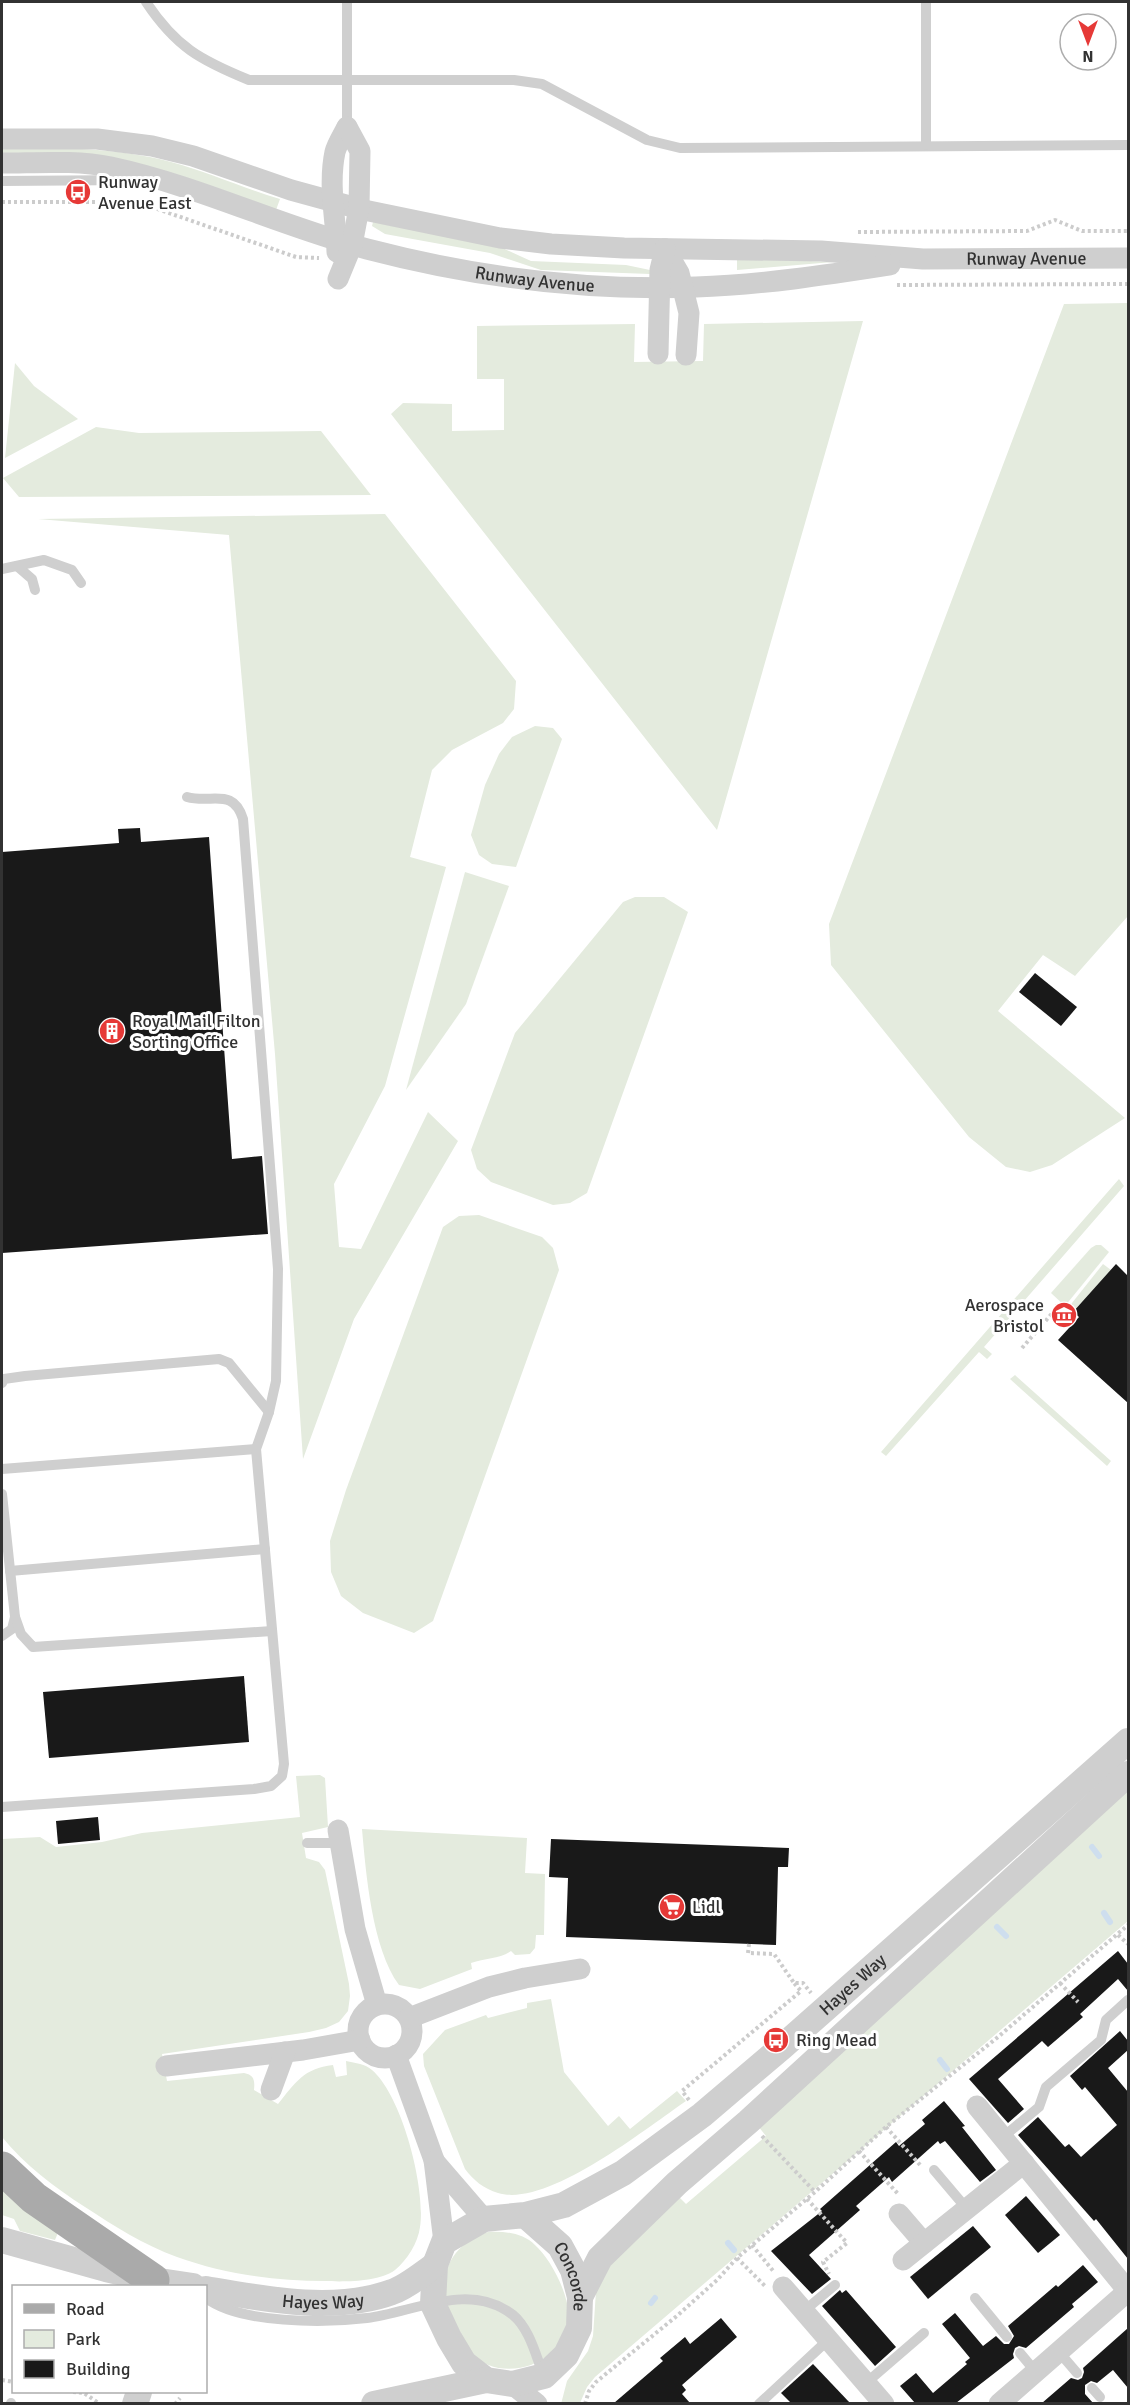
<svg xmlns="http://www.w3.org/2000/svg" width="1130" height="2405" font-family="Signika,sans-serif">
  <rect width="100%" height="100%" fill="#fff"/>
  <!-- green -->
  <g fill="#e4ebde">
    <path d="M 2,147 C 59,148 115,147 171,162 C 208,172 243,188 280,199 L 276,210 L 217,188 L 2,159 Z"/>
    <path d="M 373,222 L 500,247 L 531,261 L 626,265 L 650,270 L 650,274 L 541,270 L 490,253 L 385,234 L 372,226 Z"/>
    <path d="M 737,258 L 833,262 L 737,270 Z"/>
    <path d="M 1128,303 L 1128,916 L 1075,976 L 1043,955 L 998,1011 L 1125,1118 L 1052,1165 L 1030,1172 L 1006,1167 L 969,1137 L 831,965 L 829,924 L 1064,304 Z"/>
    <path d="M 863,321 L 717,830 L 391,414 L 403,403 L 452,404 L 452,431 L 504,430 L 504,379 L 477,379 L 477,326 L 635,324 L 634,362 L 703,361 L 704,324 Z"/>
    <path d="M 15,363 L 34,386 L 78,419 L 5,458 Z"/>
    <path d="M 96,427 L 139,433 L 321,431 L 371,495 L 19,497 L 3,478 Z"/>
    <path d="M 385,514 L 516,681 L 514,709 L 503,723 L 452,750 L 432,770 L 410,857 L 446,867 L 385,1086 L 334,1184 L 339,1247 L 361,1249 L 428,1112 L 458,1141 L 354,1319 L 303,1459 L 275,1054 L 229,535 L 38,519 Z"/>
    <path d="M 535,726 L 553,728 L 562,739 L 516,867 L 492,864 L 479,855 L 471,835 L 485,785 L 499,754 L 512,737 Z"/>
    <path d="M 465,872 L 509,886 L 466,1004 L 406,1090 Z"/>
    <path d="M 635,897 L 664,897 L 688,912 L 587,1193 L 570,1203 L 553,1205 L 491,1182 L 477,1169 L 471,1150 L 515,1033 L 623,902 Z"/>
    <path d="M 1119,1179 L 1124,1186 L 984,1347 L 992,1354 L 987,1359 L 979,1352 L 886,1456 L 881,1452 Z"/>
    <path d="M 479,1215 L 542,1237 L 553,1248 L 559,1270 L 433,1621 L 414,1633 L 363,1613 L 341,1596 L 331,1572 L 330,1541 L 346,1490 L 443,1227 L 459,1216 Z"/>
    <path d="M 1096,1245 L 1101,1245 L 1109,1252 L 1065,1306 L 1051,1293 L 1091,1248 Z"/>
    <path d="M 1103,1264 L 1111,1270 L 1073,1312 L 1068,1308 Z"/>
    <path d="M 1015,1375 L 1111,1461 L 1107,1466 L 1010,1379 Z"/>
    <path d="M 320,1775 L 325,1778 L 328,1827 L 302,1833 L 306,1858 L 319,1862 L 325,1870 L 349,1984 L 350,1996 L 348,2011 L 339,2022 L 326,2028 L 309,2032 L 162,2054 L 167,2081 L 244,2073 C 254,2075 255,2080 254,2090 L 278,2104 C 295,2083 304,2068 333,2065 L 336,2077 L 347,2075 L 346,2061 C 356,2063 365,2064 372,2070 C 402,2096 426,2188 420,2227 C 418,2243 407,2260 395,2270 C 379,2282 344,2282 324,2281 C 275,2281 224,2274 177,2257 C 144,2245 114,2226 85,2207 C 54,2187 25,2165 2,2137 L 2,1839 L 40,1837 L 56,1847 L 102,1842 L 142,1833 L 300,1817 L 296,1776 Z"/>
    <path d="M 1128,1787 L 1128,1921 L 595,2377 L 587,2387 L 580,2403 L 561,2404 L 567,2381 L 588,2351 L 593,2336 L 596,2291 L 606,2267 L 678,2196 L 686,2204 L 766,2136 L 758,2126 Z"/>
    <path d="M 362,1829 L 527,1838 L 525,1873 L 545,1874 L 544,1935 L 536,1935 L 535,1948 L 530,1954 L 515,1955 L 511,1951 C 499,1959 485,1958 471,1963 L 472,1969 L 420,1989 L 399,1985 C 372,1948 366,1874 362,1829 Z"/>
    <path d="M 551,1999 L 564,2072 L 608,2126 L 619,2116 L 630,2129 L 677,2091 L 686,2101 C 645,2129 547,2208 498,2193 C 484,2189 473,2180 465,2169 L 424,2066 L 423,2054 L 445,2030 L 486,2015 L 488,2018 L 527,2008 L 527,2003 Z"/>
    <path d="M 2,2190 L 59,2230 L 55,2240 L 20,2231 L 14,2219 L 2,2215 Z"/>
    <path d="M 488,2232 C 505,2231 523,2233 535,2245 C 552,2260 572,2300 568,2322 C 567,2329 562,2337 559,2343 C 553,2354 542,2360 531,2365 C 512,2372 485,2370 472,2353 C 467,2346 463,2337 459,2330 C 455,2323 450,2317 448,2310 C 435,2275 454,2242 488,2232 Z"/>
  </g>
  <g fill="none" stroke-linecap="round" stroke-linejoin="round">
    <!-- stream -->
    <g stroke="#cedeee" stroke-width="6">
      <path d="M 1092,1847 L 1099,1856"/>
      <path d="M 1104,1913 L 1110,1922"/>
      <path d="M 997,1927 L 1006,1936"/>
      <path d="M 940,2060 L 947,2069"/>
      <path d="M 728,2243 L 734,2250"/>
      <path d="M 651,2303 L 655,2298"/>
    </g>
  </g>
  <!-- building -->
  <g fill="#191919">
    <path d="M 140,828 L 141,842 L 209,837 L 232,1159 L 262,1156 L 268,1234 L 2,1253 L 2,852 L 119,843 L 118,829 Z"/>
    <path d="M 1035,973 L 1077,1007 L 1061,1026 L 1019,992 Z"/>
    <path d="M 1116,1264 L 1128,1276 L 1128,1403 L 1058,1340 L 1079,1317 L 1073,1312 Z"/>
    <path d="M 244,1676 L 249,1742 L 49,1758 L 43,1692 Z"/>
    <path d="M 98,1817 L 100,1840 L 58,1844 L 56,1821 Z"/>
    <path d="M 551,1839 L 789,1848 L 788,1867 L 778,1867 L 776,1945 L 566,1937 L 568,1878 L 549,1877 Z"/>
    <path d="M 1118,1951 L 1128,1964 L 1128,1991 L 1118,1979 L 1080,2014 L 1083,2017 L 1048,2047 L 1042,2041 L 998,2079 L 1024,2109 L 1008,2123 L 969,2079 Z"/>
    <path d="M 1120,2031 L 1128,2041 L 1128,2050 L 1108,2068 L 1128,2092 L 1128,2259 L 1096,2219 L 1094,2221 L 1018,2135 L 1038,2117 L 1065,2147 L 1069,2144 L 1081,2157 L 1117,2125 L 1085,2087 L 1082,2090 L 1070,2076 Z"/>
    <path d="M 944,2101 L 965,2126 L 962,2127 L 996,2170 L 980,2182 L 945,2141 L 940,2144 L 938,2141 L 892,2182 L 889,2177 L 856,2206 L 860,2210 L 809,2255 L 831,2279 L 812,2294 L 771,2251 L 822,2211 L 820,2209 L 896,2142 L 899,2146 L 925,2124 L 922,2120 Z"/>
    <path d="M 1026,2196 L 1060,2235 L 1038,2253 L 1005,2215 Z"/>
    <path d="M 973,2226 L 991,2247 L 928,2299 L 910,2277 Z"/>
    <path d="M 1083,2265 L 1098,2282 L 1072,2304 L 1074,2307 L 1026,2348 L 1019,2346 L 1015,2348 L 1013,2354 L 1014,2358 L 956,2403 L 915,2403 L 900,2386 L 916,2373 L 933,2393 L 967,2364 L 965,2362 L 970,2358 L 942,2324 L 955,2313 L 983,2346 L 996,2336 L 1004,2344 L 1009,2344 L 1014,2336 L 1008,2326 L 1056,2285 L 1058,2287 Z"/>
    <path d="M 840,2290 L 842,2293 L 846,2290 L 896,2347 L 875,2366 L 822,2306 Z"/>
    <path d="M 721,2318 L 737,2337 L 682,2385 L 686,2390 L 682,2394 L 690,2403 L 614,2403 L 663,2361 L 660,2358 L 685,2337 L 690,2344 Z"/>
    <path d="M 1128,2328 L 1128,2388 L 1113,2370 L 1097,2383 L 1091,2381 L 1085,2385 L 1085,2394 L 1093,2403 L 1042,2403 L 1071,2378 L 1078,2380 L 1082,2378 L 1084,2372 L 1083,2368 Z"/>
    <path d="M 813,2364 L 850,2403 L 791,2403 L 781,2393 Z"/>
  </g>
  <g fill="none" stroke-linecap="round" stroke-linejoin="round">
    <!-- path -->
    <g stroke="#ccc" stroke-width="4" stroke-dasharray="3 3" stroke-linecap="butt">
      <path d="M 2,202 L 125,202 L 143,204 L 296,257 L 319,258"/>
      <path d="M 858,232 L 1027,231 L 1055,220 L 1082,231 L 1128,231"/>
      <path d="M 897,285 L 1128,284"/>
      <path d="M 1060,1315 L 1067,1307"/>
      <path d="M 1022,1348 L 1055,1310 L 1072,1325"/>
      <path d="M 1118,1935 L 1128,1944"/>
      <path d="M 749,1944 L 748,1953 L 774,1954 L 794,1983 L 803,1983 L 811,1993"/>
      <path d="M 1060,1983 L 1078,2002"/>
      <path d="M 689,2100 L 682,2091 L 801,1991 L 794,1983"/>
      <path d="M 886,2127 L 921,2166"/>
      <path d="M 762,2136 L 815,2192"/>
      <path d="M 859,2151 L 899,2195"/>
      <path d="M 807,2199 L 847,2243 L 823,2262 L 829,2274"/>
      <path d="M 752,2245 L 774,2272"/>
      <path d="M 737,2258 L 765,2286"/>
      <path d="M 2,2380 L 14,2382"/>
      <path d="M 73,2392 L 84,2393 L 100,2404"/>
      <path d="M 175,2404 L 180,2398"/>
      <path d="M 585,2404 L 589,2391 L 596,2382 L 678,2315 L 717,2280 L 737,2258 L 815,2192 L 886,2127 L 998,2037 L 1128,1925"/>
    </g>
    <!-- service -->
    <g stroke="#cfcfcf" stroke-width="10">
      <path d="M 146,2 C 176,47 200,60 249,80 L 514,80 L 542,84 L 647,140 L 680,148 L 1128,145"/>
      <path d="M 347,2 L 347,127"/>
      <path d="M 926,145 L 926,2"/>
      <path d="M 2,181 L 133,180"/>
      <path d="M 17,566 L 32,579 L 35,590"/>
      <path d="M 2,569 L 44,560 L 72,570 L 81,583"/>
      <path d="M 2,1383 L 4,1379 L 25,1376 L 219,1359 L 229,1363 L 269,1412"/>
      <path d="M 2,1469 L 256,1449"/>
      <path d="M 2,1494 L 15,1617 L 12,1629 L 2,1636"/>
      <path d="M 10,1571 L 265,1549"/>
      <path d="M 15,1617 L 21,1634 L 33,1647 L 272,1631"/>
      <path d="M 2,1807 L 254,1789 L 271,1786 L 282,1776 L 284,1764 L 256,1449 L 269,1412 L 276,1381 L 278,1269 L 243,819 C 233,787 212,804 187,797"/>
      <path d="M 307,1843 L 339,1843"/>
      <path d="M 1003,2137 L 1039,2107 L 1046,2087 L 1101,2040 L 1106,2020 L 1128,2000"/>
      <path d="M 934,2170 L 967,2209"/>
      <path d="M 206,2298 C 240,2324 325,2323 367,2318 C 414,2312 470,2281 513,2315 C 530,2329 536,2357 544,2376"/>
      <path d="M 975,2298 L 1007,2337"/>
      <path d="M 804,2311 L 835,2285"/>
      <path d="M 1059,2352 L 1077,2373"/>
      <path d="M 1020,2353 L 1035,2371"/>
      <path d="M 866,2383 L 924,2333"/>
      <path d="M 1092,2388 L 1100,2397"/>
      <path d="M 11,2404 L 11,2403"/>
      <path d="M 759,2404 L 828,2340"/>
    </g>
    <!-- minor -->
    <g stroke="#cfcfcf" stroke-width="21">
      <path id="s1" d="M 2,139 L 97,139 L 152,146 L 193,156 L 291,190 L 364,210 L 500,238 L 551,244 L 624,248 L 821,251 L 923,259 L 1128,258"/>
      <path id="s2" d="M 2,163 C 37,163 75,160 111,167 C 199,186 280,226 367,249 C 474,277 585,291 696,287 C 761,285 826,275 890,265"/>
      <path d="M 665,249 L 679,273 L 689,313 L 686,355"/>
      <path d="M 337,252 C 336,220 328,185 335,152 C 337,144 343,135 347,127"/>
      <path d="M 338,279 L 352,245 L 359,208 L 360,151 L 347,127"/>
      <path d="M 658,354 L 660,270 L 665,249"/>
      <path d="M 338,1830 L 355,1929 L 377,2005"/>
      <circle cx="385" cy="2031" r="27"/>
      <path d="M 409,2018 L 489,1987 L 525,1978 L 580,1969"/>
      <path d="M 396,2055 L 434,2160 L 444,2242"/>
      <path d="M 166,2066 L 303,2050 L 360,2040"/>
      <path d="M 271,2090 L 285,2052"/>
      <path d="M 977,2106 L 1128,2291"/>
      <path d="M 434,2161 L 484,2219"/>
      <path d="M 899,2214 L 924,2243"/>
      <path d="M 903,2260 L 1024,2163"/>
      <path d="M 783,2287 L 884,2404"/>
      <path d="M 512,2384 L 537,2404"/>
      <path d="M 999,2404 L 1128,2291"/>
    </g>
    <!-- tertiary -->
    <g stroke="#cfcfcf" stroke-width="26">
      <path id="s3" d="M 525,2215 L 560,2246 L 573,2270 L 580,2297 L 579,2328 L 566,2355 L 544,2376 L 512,2384 L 486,2380 L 464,2363 L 449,2338 L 433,2304 L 435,2265 L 444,2242 L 484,2219 L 525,2215 L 564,2205 L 623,2173 L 702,2115 L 782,2047 L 1128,1741"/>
      <path d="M 2,2240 L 106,2269 L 153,2280 L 193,2286"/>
      <path id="s4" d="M 206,2289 C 264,2299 335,2313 392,2292 C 407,2287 422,2274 435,2265"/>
      <path d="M 580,2297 L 600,2258 L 677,2183 L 748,2122 L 1128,1774"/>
      <path d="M 135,2404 L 139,2392"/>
      <path d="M 374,2404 L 486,2380"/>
    </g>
    <!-- primary -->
    <path stroke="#aaa" stroke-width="33" d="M 2,2168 L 34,2198 L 153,2280"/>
  </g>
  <!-- icons -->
  <defs>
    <g id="bus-disc" transform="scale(1.35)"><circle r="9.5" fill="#e63937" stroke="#fff"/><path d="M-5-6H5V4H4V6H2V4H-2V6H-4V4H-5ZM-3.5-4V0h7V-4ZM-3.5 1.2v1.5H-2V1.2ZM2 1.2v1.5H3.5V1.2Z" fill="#fff"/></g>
    <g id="building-disc" transform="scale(1.35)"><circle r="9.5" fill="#e63937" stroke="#fff"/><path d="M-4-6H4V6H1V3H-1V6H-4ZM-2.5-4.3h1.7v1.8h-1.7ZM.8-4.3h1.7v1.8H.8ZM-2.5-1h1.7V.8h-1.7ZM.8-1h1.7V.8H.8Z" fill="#fff"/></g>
    <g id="museum-disc" transform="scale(1.35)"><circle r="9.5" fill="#e63937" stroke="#fff"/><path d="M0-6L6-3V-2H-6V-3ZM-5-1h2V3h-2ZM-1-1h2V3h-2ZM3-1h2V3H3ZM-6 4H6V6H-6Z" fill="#fff"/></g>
    <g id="supermarket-disc" transform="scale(1.35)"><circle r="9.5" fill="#e63937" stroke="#fff"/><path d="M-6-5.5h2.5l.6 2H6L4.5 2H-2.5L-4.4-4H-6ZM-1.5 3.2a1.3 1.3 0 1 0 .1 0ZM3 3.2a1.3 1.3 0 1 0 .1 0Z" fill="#fff"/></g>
  </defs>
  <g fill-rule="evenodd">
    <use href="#bus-disc" x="78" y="192"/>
    <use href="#building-disc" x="112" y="1031"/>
    <use href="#museum-disc" x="1064" y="1315"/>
    <use href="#supermarket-disc" x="672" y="1907"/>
    <use href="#bus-disc" x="776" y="2040"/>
  </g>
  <g text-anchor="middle" stroke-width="6" stroke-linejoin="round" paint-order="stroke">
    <!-- poi labels -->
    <g font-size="18" fill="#323232" stroke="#fff" text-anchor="start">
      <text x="98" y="188">Runway<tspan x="98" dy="21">Avenue East</tspan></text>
      <text x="132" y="1027">Royal Mail Filton<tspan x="132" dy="21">Sorting Office</tspan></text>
      <text x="1044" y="1311" text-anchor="end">Aerospace<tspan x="1044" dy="21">Bristol</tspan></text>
      <text x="692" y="1913">Lidl</text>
      <text x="796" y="2046">Ring Mead</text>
    </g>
    <!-- street labels -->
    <g font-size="18" fill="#323232" stroke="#fff">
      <text dy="6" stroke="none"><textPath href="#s1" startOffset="1038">Runway Avenue</textPath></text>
      <text dy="6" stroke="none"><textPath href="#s2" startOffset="549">Runway Avenue</textPath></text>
      <text dy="6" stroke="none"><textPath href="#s3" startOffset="903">Hayes Way</textPath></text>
      <text dy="6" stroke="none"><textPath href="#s3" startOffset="80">Concorde</textPath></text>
      <text dy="6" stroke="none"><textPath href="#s4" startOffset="118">Hayes Way</textPath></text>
    </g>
  </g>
  <!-- border -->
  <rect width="1130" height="2405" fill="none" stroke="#323232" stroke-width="6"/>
  <!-- legend -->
  <rect x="12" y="2285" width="195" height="108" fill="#ffffff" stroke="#adadad" stroke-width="1.5"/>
  <rect x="24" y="2304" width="30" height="9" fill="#aaaaaa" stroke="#adadad" stroke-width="1.5"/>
  <text x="66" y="2315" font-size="18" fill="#323232">Road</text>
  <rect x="24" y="2330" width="30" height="18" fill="#e4ebde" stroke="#adadad" stroke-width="1.5"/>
  <text x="66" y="2345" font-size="18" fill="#323232">Park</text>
  <rect x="24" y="2360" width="30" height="18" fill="#191919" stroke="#adadad" stroke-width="1.5"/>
  <text x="66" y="2375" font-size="18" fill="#323232">Building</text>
  <!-- north arrow -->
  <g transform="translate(1088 42) rotate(180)"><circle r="28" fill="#ffffff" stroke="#adadad" stroke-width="1.5"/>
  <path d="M0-4.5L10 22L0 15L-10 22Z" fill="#e63937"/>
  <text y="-9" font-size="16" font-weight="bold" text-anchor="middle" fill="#323232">N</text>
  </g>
</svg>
